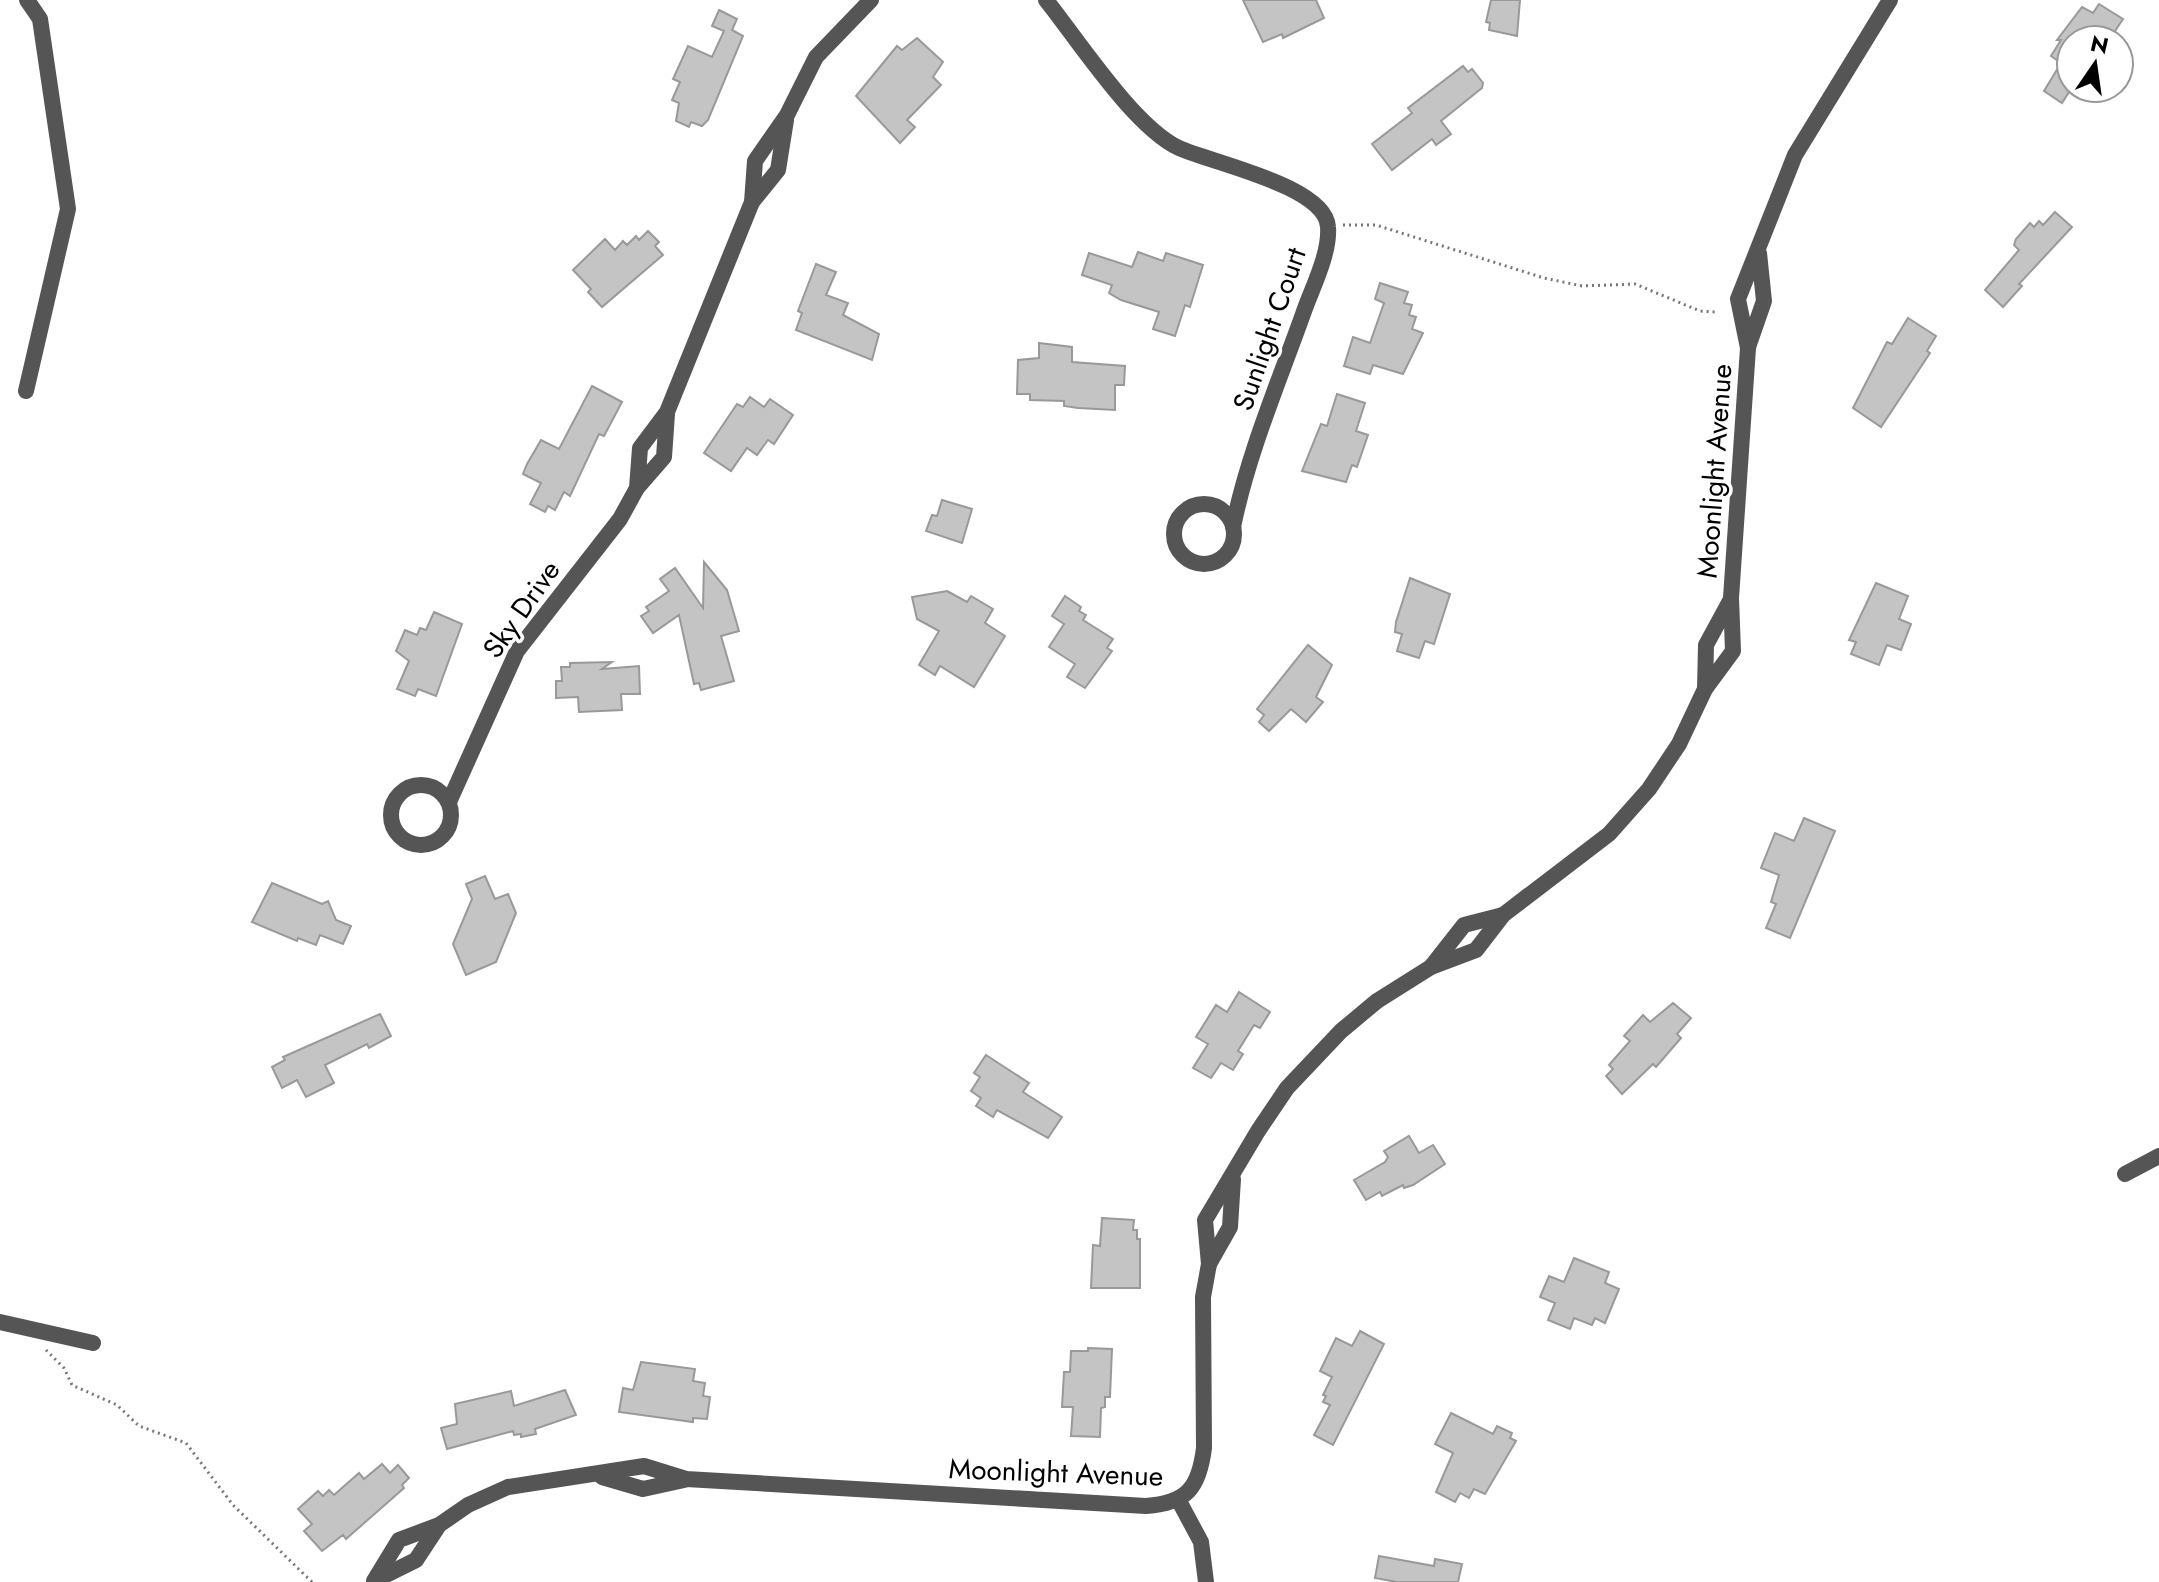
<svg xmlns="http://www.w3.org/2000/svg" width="2159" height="1582" font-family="Jost,sans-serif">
  <rect width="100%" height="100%" fill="#fff"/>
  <!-- building -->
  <g fill="#c4c4c4" stroke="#999" stroke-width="2">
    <path d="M 1243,0 L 1316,0 L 1324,18 L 1283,38 L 1282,34 L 1263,42 Z"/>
    <path d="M 1491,0 L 1520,0 L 1517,36 L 1489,30 L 1490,23 L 1486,22 Z"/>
    <path d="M 2099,4 L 2123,19 L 2109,40 L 2071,40 L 2071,89 L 2062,103 L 2044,91 L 2061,63 L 2051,56 L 2061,40 L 2057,40 L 2082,7 L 2093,13 Z"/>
    <path d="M 719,10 L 737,19 L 732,30 L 743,36 L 708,120 L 702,126 L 691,122 L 689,127 L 676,121 L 679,103 L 672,100 L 680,82 L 673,79 L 688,46 L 712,57 L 724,31 L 712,26 Z"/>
    <path d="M 917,38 L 943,62 L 933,77 L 941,85 L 907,120 L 915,127 L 900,143 L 856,96 L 897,46 L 902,50 Z"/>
    <path d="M 1463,66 L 1468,72 L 1472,69 L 1483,83 L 1482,88 L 1441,121 L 1451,134 L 1436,145 L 1432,139 L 1392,170 L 1372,144 L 1412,113 L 1408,108 Z"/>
    <path d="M 2055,212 L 2072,227 L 2019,284 L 2022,286 L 2003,307 L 1985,290 L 2019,250 L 2014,245 L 2016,239 L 2030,223 L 2034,227 L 2039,221 L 2043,225 Z"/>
    <path d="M 648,231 L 659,242 L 655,246 L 663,255 L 602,307 L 588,292 L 591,289 L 573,270 L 605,239 L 615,250 L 623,241 L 627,245 L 636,236 L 639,240 Z"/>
    <path d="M 1138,252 L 1163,261 L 1166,253 L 1203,265 L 1190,307 L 1185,305 L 1175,336 L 1153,329 L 1159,312 L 1121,300 L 1109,293 L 1112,285 L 1082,275 L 1089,253 L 1132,267 Z"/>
    <path d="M 816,264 L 836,272 L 826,295 L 848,303 L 843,315 L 879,334 L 872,360 L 796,330 L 802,313 L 798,311 Z"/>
    <path d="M 1380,283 L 1408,292 L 1404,303 L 1412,305 L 1409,315 L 1416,317 L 1412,329 L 1423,333 L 1403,374 L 1373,365 L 1370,374 L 1344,366 L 1353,337 L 1370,343 L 1384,303 L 1375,299 Z"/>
    <path d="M 1908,318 L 1936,336 L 1927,351 L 1930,353 L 1881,427 L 1853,408 L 1887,342 L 1892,344 Z"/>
    <path d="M 1039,343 L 1072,347 L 1072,362 L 1125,366 L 1124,385 L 1115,385 L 1115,410 L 1078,408 L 1064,406 L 1064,401 L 1030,400 L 1030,394 L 1017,394 L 1018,360 L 1039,358 Z"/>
    <path d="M 592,386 L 622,402 L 604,436 L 599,434 L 570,496 L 564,492 L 555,510 L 548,506 L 545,512 L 530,504 L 541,483 L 523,474 L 527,464 L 541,440 L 559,449 Z"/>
    <path d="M 1337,394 L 1365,403 L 1356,431 L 1368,435 L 1357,467 L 1352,465 L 1346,482 L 1302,471 L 1321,424 L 1327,426 Z"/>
    <path d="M 750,397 L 764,407 L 770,399 L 793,415 L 774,444 L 768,440 L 757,455 L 747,448 L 731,471 L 704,453 L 737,404 L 743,407 Z"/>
    <path d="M 942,500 L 972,509 L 962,543 L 926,531 L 932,515 L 937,516 Z"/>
    <path d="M 704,562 L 727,590 L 739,631 L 721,636 L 734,681 L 701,690 L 699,683 L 694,684 L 679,615 L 653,633 L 641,616 L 649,611 L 646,607 L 669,591 L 660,579 L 675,568 L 703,608 Z"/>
    <path d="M 1410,578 L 1450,594 L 1434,644 L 1425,641 L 1419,658 L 1397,651 L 1402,634 L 1395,632 L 1396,622 Z"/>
    <path d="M 1876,583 L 1908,596 L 1899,619 L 1911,624 L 1901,650 L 1887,645 L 1879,665 L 1851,654 L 1856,642 L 1849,640 Z"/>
    <path d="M 947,591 L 967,602 L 971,596 L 993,609 L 985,623 L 1005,636 L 974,687 L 940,666 L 935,675 L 919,665 L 939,631 L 917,619 L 912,597 Z"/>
    <path d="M 1065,596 L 1081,607 L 1079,611 L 1086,615 L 1083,620 L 1113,639 L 1107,648 L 1112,651 L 1085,688 L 1067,677 L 1075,664 L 1049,647 L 1064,624 L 1052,616 Z"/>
    <path d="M 434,612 L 462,624 L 436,696 L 418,689 L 415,696 L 397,689 L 409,661 L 396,651 L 405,630 L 417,635 L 420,628 L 426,630 Z"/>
    <path d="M 1308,645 L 1332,665 L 1316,697 L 1323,702 L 1306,722 L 1291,709 L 1269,731 L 1259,722 L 1264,715 L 1257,709 Z"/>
    <path d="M 612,662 L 602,669 L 639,666 L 640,694 L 621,694 L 622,710 L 579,712 L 578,697 L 556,698 L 556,681 L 562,681 L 561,667 L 570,667 L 570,663 Z"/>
    <path d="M 1804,818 L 1835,831 L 1790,938 L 1766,928 L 1776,904 L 1771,902 L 1779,875 L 1761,868 L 1775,833 L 1794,841 Z"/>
    <path d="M 485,876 L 495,899 L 508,894 L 516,913 L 496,962 L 466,975 L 453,944 L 472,899 L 466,884 Z"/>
    <path d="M 272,883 L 322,904 L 328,901 L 336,920 L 351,926 L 343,944 L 320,935 L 316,945 L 298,938 L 297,941 L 252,922 Z"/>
    <path d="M 1239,992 L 1270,1012 L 1260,1028 L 1254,1025 L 1238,1051 L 1243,1054 L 1233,1070 L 1221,1063 L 1211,1078 L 1193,1068 L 1208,1044 L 1196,1037 L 1216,1005 L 1227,1012 Z"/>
    <path d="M 1673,1003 L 1691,1018 L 1677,1034 L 1681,1038 L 1656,1067 L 1653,1064 L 1622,1094 L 1606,1076 L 1613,1069 L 1609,1065 L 1630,1041 L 1624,1036 L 1643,1015 L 1650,1022 Z"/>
    <path d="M 380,1014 L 391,1036 L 369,1048 L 367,1044 L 325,1065 L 334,1083 L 306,1097 L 297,1080 L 282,1088 L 272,1067 L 285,1060 L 283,1057 Z"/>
    <path d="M 986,1055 L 1029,1083 L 1023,1092 L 1062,1117 L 1048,1138 L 997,1110 L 993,1117 L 976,1106 L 981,1098 L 971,1091 L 980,1077 L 974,1073 Z"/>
    <path d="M 1409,1136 L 1419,1153 L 1433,1145 L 1445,1164 L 1413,1185 L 1404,1188 L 1403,1185 L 1382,1196 L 1380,1192 L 1366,1200 L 1354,1180 L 1385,1162 L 1388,1157 L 1384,1151 Z"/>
    <path d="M 1102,1218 L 1134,1220 L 1133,1230 L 1137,1230 L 1137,1239 L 1140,1239 L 1140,1288 L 1091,1288 L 1093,1245 L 1100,1246 Z"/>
    <path d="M 1574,1258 L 1609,1272 L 1605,1283 L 1619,1289 L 1605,1323 L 1595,1318 L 1592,1325 L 1574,1318 L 1570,1329 L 1548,1320 L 1555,1303 L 1540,1297 L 1549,1276 L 1564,1282 Z"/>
    <path d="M 1360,1331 L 1384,1344 L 1333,1445 L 1314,1435 L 1330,1405 L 1323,1402 L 1326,1396 L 1323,1395 L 1332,1377 L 1320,1371 L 1336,1338 L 1352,1346 Z"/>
    <path d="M 1088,1348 L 1112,1349 L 1110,1397 L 1105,1397 L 1105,1407 L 1101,1408 L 1100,1437 L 1071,1436 L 1073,1407 L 1062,1407 L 1064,1372 L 1070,1372 L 1071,1351 L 1088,1351 Z"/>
    <path d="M 641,1362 L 695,1369 L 693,1381 L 705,1383 L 703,1396 L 710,1397 L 707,1419 L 693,1418 L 693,1422 L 619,1412 L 623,1388 L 633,1390 Z"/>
    <path d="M 565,1390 L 576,1415 L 535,1429 L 536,1434 L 521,1437 L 521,1434 L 514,1435 L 513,1431 L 447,1449 L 441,1428 L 457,1424 L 455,1404 L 511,1391 L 514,1406 Z"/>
    <path d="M 1451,1413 L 1493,1434 L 1497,1426 L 1512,1433 L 1510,1438 L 1516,1441 L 1485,1494 L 1474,1489 L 1469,1498 L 1460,1493 L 1455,1502 L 1436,1492 L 1453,1453 L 1435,1444 Z"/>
    <path d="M 382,1464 L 390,1473 L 398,1465 L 409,1478 L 402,1485 L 404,1488 L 346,1539 L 343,1535 L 322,1551 L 304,1531 L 312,1524 L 298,1509 L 318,1491 L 323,1496 L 329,1490 L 334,1495 L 359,1473 L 364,1479 Z"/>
    <path d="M 1379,1556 L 1434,1566 L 1435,1559 L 1462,1564 L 1458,1582 L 1397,1582 L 1375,1578 Z"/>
  </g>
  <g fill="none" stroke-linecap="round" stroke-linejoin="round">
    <!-- path -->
    <g stroke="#777" stroke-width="3" stroke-dasharray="2 4" stroke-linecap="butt">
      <path d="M 1343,225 L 1376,225 L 1544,278 L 1582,286 L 1635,284 L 1700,311 L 1716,312"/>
      <path d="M 46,1350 L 64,1368 L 72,1385 L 117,1405 L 139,1426 L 186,1443 L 233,1505 L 312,1582"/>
    </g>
    <!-- street -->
    <g stroke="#555" stroke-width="16">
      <path d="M 1046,0 C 1078,40 1134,127 1179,148 C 1212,163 1326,186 1328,227 C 1330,254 1312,288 1303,314 C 1278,384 1248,454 1233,527"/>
      <path d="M 752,202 L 778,170 L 786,120"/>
      <path d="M 1748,347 L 1764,301 L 1759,253"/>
      <path d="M 26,391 L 68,209 L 40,19 L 27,0"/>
      <path d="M 637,488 L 640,448 L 667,412 L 752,202 L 755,161 L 787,115 L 816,57 L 871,0"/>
      <circle cx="1204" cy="534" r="30"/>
      <path d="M 1705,689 L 1706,645 L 1731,599"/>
      <circle cx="421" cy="815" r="30"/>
      <path d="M 449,802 L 517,651 L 620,519 L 637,488 L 664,457 L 667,414"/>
      <path d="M 1431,967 L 1464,925 L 1503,915"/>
      <path d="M 2125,1174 L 2159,1156"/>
      <path d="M 1209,1264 L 1230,1227 L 1233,1179"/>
      <path d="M 0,1322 L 93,1343"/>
      <path d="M 602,1477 L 643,1489 L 684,1480"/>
      <path d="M 1179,1501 L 1201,1542 L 1206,1582"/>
      <path d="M 376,1580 L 416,1560 L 439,1525"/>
      <path d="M 374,1581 L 399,1540 L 439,1525 L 468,1505 L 508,1487 L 644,1466 L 686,1479 L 1146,1506 C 1187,1503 1199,1488 1204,1448 L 1203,1297 L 1209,1264 L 1205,1220 L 1258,1131 L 1287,1088 L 1341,1031 L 1377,1001 L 1431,967 L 1476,950 L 1503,915 L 1609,834 L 1649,789 L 1679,744 L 1705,689 L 1733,651 L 1731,598 L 1748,348 L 1738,299 L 1795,155 L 1890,0"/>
    </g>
  </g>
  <g text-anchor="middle" stroke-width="7" stroke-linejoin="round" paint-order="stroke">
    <!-- street labels -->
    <g font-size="28" fill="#000" stroke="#fff">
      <text transform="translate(1269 329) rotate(-71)" y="10">Sunlight Court</text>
      <text transform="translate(1714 471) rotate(-86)" y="10">Moonlight Avenue</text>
      <text transform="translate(521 609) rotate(-55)" y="10">Sky Drive</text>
      <text transform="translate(1056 1472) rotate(2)" y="10">Moonlight Avenue</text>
    </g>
  </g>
  <!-- north arrow -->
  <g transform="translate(2095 64) rotate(13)"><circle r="38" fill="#ffffff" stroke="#999999" stroke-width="2"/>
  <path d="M0-6L14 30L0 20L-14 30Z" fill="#000000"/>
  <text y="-12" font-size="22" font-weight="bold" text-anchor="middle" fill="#000000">N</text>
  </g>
</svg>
